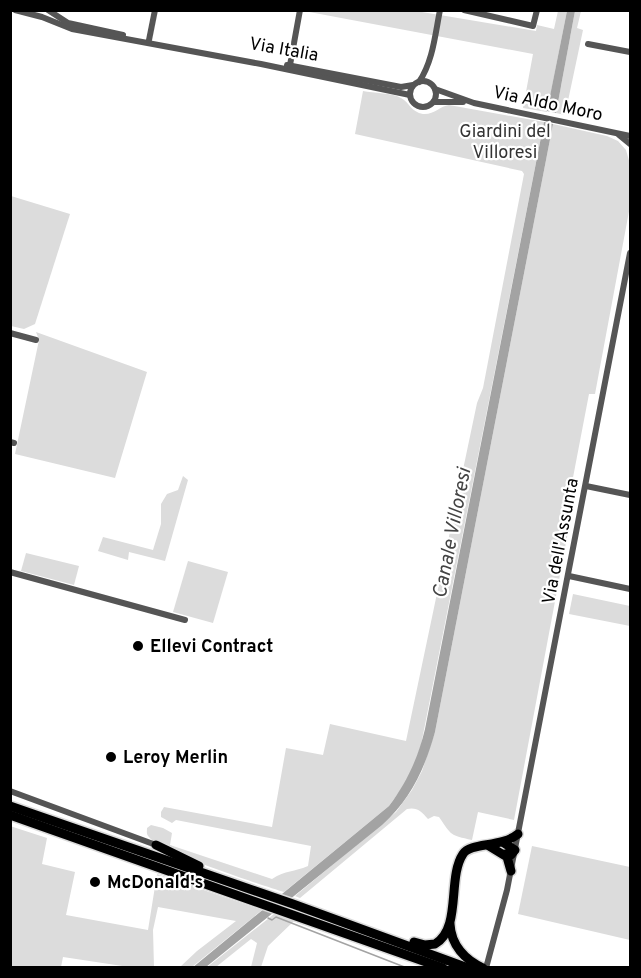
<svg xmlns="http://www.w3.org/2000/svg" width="641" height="978" font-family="Overpass,sans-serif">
  <rect width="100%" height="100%" fill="#fff"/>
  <!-- green -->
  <g fill="#dcdcdc">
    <path d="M 304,11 L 416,11 L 536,31 L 537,25 L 554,29 L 558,11 L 567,11 L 547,112 L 523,108 L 533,54 Z"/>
    <path d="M 575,11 L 581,11 L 577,28 L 583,30 L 565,115 L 556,113 Z"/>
    <path d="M 363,91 C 373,93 393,93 401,98 C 410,103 411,112 423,114 C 434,115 440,106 449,105 L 544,122 L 421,745 L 414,766 L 404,785 L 389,806 L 284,892 C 262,885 159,852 149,837 C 146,834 147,832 147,828 L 151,825 L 163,828 L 172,833 L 170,845 L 272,879 C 286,870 294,872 308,866 L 311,846 L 176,820 L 172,823 L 161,817 L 161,812 L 164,807 L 272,827 L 286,748 L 323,755 L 330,724 L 406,741 L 477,403 L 483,388 L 524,174 L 522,171 L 355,134 Z"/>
    <path d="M 553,124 L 607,136 L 618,141 L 626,150 L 630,164 L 630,206 L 595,394 L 589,394 L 566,514 L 571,516 L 514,820 L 478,812 L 472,840 C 450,835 452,836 439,817 L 434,816 L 428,819 C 421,811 417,807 407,809 L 300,898 L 295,896 L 396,812 L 412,790 L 422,771 L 435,732 Z"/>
    <path d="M 11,196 L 70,214 L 35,324 L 24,329 L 11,326 Z"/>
    <path d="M 36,332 L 147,372 L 115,478 L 15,454 L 39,340 Z"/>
    <path d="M 183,476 L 188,480 L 165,561 L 129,552 L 128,560 L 98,551 L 103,537 L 153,550 L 161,524 L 161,504 L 167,494 L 178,490 Z"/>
    <path d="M 26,553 L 79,566 L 74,585 L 21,571 Z"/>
    <path d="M 188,561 L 228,572 L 213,623 L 173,612 Z"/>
    <path d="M 573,594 L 630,606 L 630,626 L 569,614 Z"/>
    <path d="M 10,826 L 47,838 L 42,864 L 75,872 L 66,915 L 148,930 L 157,874 L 262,910 L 192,967 L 180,967 L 197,951 L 236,921 L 158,907 L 153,930 L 154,967 L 129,967 L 63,957 L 61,967 L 11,967 Z"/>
    <path d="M 532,846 L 630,867 L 630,940 L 518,914 Z"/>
    <path d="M 274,914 L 294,921 L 268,946 L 261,967 L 251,967 L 257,943 L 251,939 L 216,967 L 206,968 Z"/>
  </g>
  <!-- water -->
  <g fill="#a3a3a3">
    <path d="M 567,11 L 575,11 L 556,113 L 547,111 Z"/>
    <path d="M 544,122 L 553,124 L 435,732 C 425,768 411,799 382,825 L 206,967 L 192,968 L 389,806 C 407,782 418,758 425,729 Z"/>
  </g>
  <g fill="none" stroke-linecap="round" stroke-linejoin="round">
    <!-- stream -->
    <path stroke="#a3a3a3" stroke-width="1.5" d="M 268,918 L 272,920 L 276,917 L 407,968"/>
    <!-- highway casing -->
    <g stroke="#dbdbdb" stroke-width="12">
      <g id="highway">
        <path d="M 10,806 L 293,904 L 468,968"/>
        <path d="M 10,815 L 443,968"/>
        <path d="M 504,843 L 515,850 L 511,855 L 505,854"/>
        <path d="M 156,845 L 199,866"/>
        <path d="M 489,846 L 507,857 L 511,871"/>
        <path d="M 450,924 C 451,945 465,960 483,968"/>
        <path d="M 414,942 L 425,945 L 435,944 C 462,928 447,878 463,854 C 471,842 501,848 518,834"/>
      </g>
    </g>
    <!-- minor -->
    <g stroke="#555" stroke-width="6">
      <path d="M 15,10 L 42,17 L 72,29 L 261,64 L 410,95"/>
      <path d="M 48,10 L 68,23 L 123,35"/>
      <path d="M 464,10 L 533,26 L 537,10"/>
      <path d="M 149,40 L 155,10"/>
      <path d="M 588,44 L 630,52"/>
      <path d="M 287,65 L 401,87 L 413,85"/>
      <path d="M 290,65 L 300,10"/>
      <circle cx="423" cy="94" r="13"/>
      <path d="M 419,82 C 433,61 435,35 440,10"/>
      <path d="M 435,89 L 474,103 L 630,136"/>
      <path d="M 434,102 L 463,102"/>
      <path d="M 619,135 L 630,144"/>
      <path d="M 10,333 L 36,340"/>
      <path d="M 10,442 L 14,443"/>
      <path d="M 586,486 L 630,495"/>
      <path d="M 10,572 L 185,620"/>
      <path d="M 569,576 L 630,589"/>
      <path d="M 10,791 L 156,845"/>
      <path d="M 486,968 L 507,890 L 630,253"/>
    </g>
    <!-- highway -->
    <use href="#highway" stroke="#000" stroke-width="9"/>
  </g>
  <!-- markers -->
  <g fill="#000" stroke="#fff" stroke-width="2">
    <circle cx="138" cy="646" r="6"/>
    <circle cx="111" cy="757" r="6"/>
    <circle cx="95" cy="882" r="6"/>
  </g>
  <g text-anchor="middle" stroke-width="4.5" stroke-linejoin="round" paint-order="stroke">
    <!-- street labels -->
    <g font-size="18" fill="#000" stroke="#fff">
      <text transform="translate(284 49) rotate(10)" y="6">Via Italia</text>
      <text transform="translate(548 103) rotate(12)" y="6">Via Aldo Moro</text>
      <text transform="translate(560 541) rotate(-79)" y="6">Via dell'Assunta</text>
    </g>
    <!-- park labels -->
    <g font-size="18" fill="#333" stroke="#fff">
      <text x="505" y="137">Giardini del<tspan x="505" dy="21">Villoresi</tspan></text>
    </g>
    <!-- poi labels -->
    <g font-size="18" font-weight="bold" fill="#000" stroke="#fff" text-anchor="start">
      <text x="150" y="652">Ellevi Contract</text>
      <text x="123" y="763">Leroy Merlin</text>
      <text x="107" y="888">McDonald's</text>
    </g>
    <!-- water labels -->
    <g font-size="20" font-style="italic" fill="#444" stroke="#fff">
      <text transform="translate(451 533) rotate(-79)" y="7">Canale Villoresi</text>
    </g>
  </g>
  <!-- border -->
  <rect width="641" height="978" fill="none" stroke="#000000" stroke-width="24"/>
</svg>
